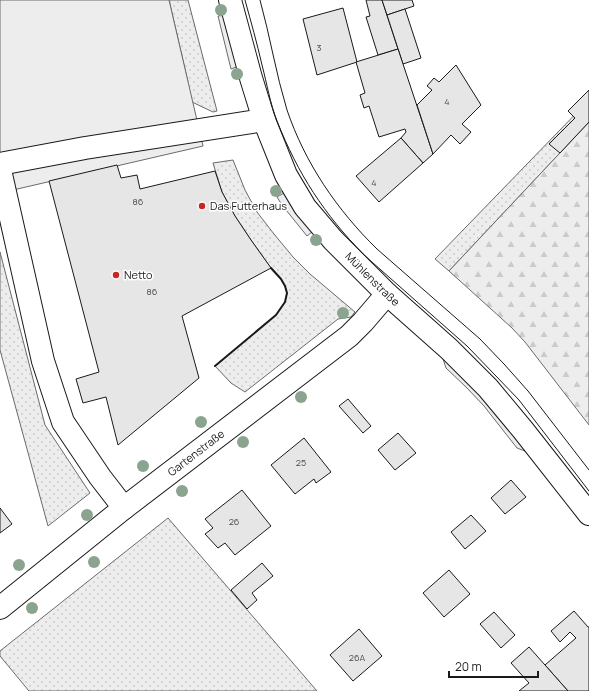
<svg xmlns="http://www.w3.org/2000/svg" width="589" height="691" font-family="Manrope,sans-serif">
  <defs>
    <pattern id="green-dots" width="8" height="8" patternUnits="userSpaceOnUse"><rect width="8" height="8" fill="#ededed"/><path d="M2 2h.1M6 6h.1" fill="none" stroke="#cbcbcb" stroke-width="1.8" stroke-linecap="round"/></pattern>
    <pattern id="forest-firs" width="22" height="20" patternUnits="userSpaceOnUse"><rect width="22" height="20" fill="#ededed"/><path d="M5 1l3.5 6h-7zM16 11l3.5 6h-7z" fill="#cbcbcb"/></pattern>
  </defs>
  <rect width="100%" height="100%" fill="#fff"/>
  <!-- green -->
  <g fill="url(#green-dots)" stroke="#6a6a6a">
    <path d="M 169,0 L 188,0 L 217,111 L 213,112 L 171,92 L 188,82 Z"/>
    <path d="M 589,100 L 589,122 L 449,271 L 435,259 Z"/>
    <path d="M 233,160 L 245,190 L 257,212 L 274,234 L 293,257 L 310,274 L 355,312 L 351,317 L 338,319 L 245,392 L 231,383 L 215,366 L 276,315 L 285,302 L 287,293 L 285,286 L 281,279 L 271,268 L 251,240 L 235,216 L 222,192 L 213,163 Z"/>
    <path d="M 0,252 L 45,425 L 90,493 L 48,526 L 0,350 Z"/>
    <path d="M 168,518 L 317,691 L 29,691 L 0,656 L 0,651 Z"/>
  </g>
  <!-- forest -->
  <path fill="url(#forest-firs)" stroke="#6a6a6a" d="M 589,122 L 589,425 L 525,342 L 512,328 L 449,271 Z"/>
  <!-- built -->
  <g fill="#ededed" stroke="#6a6a6a">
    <path d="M 0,0 L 169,0 L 203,146 L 0,193 Z"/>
    <path d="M 227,15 L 239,66 L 231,69 L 218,16 Z"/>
    <path d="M 284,193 L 313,231 L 307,236 L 282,205 L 277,197 Z"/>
    <path d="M 440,350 L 533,454 L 517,448 L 484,406 L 467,388 L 446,368 Z"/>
  </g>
  <!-- building -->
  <g fill="#e6e6e6" stroke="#1a1a1a">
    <path d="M 366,0 L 382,0 L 398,49 L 378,55 L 366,17 L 370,16 Z"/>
    <path d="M 382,0 L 412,0 L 414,6 L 387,15 Z"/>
    <path d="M 343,8 L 357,62 L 317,75 L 303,19 Z"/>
    <path d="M 405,9 L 421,58 L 403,64 L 387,15 Z"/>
    <path d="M 398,49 L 433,154 L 423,163 L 401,138 L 406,132 L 405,129 L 379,137 L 369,106 L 364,108 L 360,95 L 365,93 L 356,62 Z"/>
    <path d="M 456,65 L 481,105 L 462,124 L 471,132 L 460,144 L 451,135 L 433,154 L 417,105 L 432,90 L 427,86 L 434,78 L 439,82 Z"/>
    <path d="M 589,90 L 589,122 L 560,153 L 549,144 L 575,118 L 568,111 Z"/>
    <path d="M 401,138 L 423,163 L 379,202 L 356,176 Z"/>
    <path d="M 117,165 L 121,178 L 137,175 L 140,189 L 215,171 L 222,192 L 235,216 L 251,240 L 271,268 L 182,316 L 199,378 L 118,445 L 106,397 L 83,403 L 76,379 L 99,372 L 49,181 Z"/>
    <path d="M 348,399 L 371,426 L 363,433 L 339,406 Z"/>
    <path d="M 398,433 L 416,453 L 395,470 L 378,450 Z"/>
    <path d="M 304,438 L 331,472 L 316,483 L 314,479 L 295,494 L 271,465 Z"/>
    <path d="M 511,480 L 526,497 L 505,514 L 491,498 Z"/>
    <path d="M 242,490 L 271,526 L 235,555 L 225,543 L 218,548 L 205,534 L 213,528 L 205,519 Z"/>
    <path d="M 0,508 L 12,524 L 0,533 Z"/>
    <path d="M 471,515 L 486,531 L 465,549 L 451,532 Z"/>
    <path d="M 262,563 L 273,576 L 252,593 L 257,600 L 247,609 L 231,590 Z"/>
    <path d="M 449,570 L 470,594 L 444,617 L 423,593 Z"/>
    <path d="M 574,611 L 588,627 L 589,627 L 589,691 L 568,691 L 545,665 L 576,638 L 570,632 L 560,642 L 551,631 Z"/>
    <path d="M 494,612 L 515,635 L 501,648 L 480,624 Z"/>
    <path d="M 359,629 L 382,656 L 353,681 L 330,655 Z"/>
    <path d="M 529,647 L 545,665 L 568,691 L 519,691 L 529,683 L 511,663 Z"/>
  </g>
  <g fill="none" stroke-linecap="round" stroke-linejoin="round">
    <!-- minor casing -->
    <g stroke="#1a1a1a" stroke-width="24">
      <g id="minor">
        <path id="s1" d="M 230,0 L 251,78 L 264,120 L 286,175 L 305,207 L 333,240 L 387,294 L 449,349 L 488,388 L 523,430 L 589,514"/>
        <path d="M 0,164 L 85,148 L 264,120"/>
        <path d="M 0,170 L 43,361 L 63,422 L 100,477 L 124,508"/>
        <path id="s2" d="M 0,608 L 124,508 L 349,336 L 363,322 L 387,294"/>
      </g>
    </g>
    <!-- minor -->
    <use href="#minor" stroke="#fff" stroke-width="22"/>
    <!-- tram -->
    <g stroke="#1a1a1a" stroke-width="1">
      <path d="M 245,0 C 251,22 257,43 262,65 C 267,84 270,103 277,121 C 298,174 324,214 364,255 L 467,346 L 495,375 L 519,400 L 589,491"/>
      <path d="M 260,0 C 270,36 276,74 287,110 C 305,163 337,210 377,249 L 480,339 L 504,364 L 528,391 L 589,470"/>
    </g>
    <!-- wall -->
    <path stroke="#1a1a1a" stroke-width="2" d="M 215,366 L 276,315 L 285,302 L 287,293 L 285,286 L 281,279 L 271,268"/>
  </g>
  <!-- trees -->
  <g fill="#8aa48f">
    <circle cx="221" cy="10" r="6"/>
    <circle cx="237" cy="74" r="6"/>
    <circle cx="276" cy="191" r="6"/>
    <circle cx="316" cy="240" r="6"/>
    <circle cx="343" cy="313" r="6"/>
    <circle cx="301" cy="397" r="6"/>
    <circle cx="201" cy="422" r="6"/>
    <circle cx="243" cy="442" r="6"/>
    <circle cx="143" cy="466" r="6"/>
    <circle cx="182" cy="491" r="6"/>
    <circle cx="87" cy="515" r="6"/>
    <circle cx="94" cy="562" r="6"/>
    <circle cx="19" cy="565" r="6"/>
    <circle cx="32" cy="608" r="6"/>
  </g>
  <!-- markers -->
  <g fill="#c62828" stroke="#fff" stroke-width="1.5">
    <circle cx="202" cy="206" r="4"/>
    <circle cx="116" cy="275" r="4"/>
  </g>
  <g text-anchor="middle" stroke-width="3" stroke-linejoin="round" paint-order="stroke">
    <!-- number labels -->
    <g font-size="9" fill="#4d4d4d">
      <text x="319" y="51">3</text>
      <text x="447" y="105">4</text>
      <text x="374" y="186">4</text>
      <text x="138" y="205">86</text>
      <text x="152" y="295">86</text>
      <text x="301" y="466">25</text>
      <text x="234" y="525">26</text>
      <text x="357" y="661">26A</text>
    </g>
    <!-- poi labels -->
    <g font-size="11" fill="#1a1a1a" stroke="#fff" text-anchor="start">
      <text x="210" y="210">Das Futterhaus</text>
      <text x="124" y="279">Netto</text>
    </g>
    <!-- street labels -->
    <g font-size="11" fill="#1a1a1a" stroke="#fff">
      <text dy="4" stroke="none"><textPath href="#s1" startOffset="320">Mühlenstraße</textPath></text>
      <text dy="4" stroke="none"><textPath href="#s2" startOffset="250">Gartenstraße</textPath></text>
    </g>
  </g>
  <!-- scale -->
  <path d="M449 671v6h89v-6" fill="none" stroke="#1a1a1a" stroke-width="2"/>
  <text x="455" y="671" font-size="12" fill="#1a1a1a" stroke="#ffffff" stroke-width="3" paint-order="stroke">20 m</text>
</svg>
